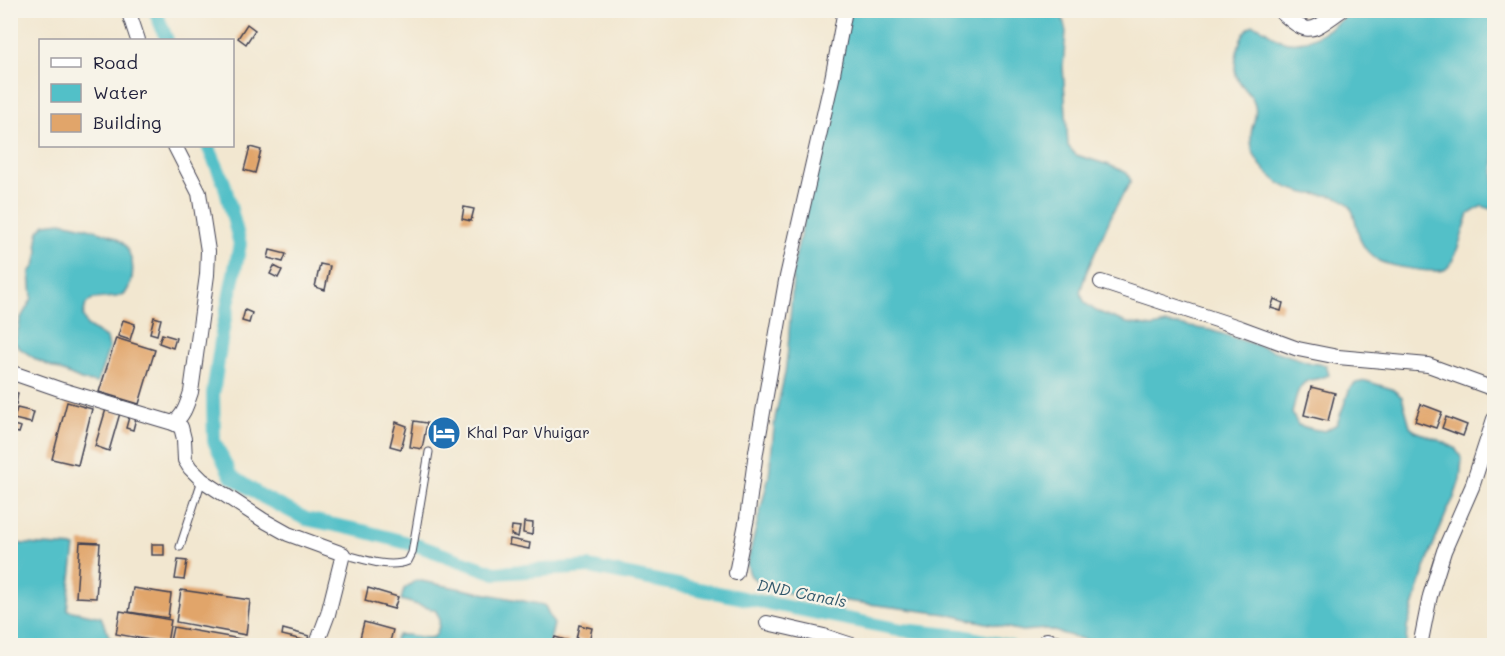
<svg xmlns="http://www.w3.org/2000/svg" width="1505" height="656" font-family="Mali,sans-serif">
  <rect width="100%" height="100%" fill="#f7f3e8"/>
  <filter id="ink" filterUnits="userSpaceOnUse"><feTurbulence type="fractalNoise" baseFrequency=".0167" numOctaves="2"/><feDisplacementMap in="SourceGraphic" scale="12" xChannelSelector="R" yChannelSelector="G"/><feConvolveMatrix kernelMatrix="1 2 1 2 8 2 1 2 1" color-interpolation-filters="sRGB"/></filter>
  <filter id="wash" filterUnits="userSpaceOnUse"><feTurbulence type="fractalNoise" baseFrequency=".008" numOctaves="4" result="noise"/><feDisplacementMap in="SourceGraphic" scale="24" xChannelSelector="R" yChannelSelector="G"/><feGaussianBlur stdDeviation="1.35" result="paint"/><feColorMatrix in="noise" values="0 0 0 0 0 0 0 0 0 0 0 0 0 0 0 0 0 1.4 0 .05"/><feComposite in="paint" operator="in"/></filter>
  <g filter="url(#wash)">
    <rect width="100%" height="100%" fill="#f2e7d0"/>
    <!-- water -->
    <g fill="#52c0c8" stroke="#3a7182" stroke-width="1.5">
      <path d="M 1355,10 L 1481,11 L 1494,19 L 1494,210 L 1482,206 L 1469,214 C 1464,226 1456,262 1446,269 C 1436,275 1390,266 1379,261 C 1373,257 1366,251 1363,245 C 1355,232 1357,212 1347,203 C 1338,194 1323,195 1312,194 C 1304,194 1284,187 1278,182 C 1260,168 1247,152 1252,128 C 1254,121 1257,113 1255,106 C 1252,92 1239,86 1236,75 C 1233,64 1239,39 1246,31 C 1248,27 1250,27 1253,25 C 1264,27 1269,34 1278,39 C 1306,52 1333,25 1355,10 Z"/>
      <path d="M 850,11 L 1061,11 L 1066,32 L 1063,66 L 1068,146 L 1076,155 L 1109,165 L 1127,173 L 1131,181 L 1114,210 L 1086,273 L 1080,292 L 1085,303 L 1096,311 L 1127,323 L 1153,327 L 1166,324 L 1177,325 L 1210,330 L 1311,363 L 1326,365 L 1329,375 C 1322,378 1317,379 1310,380 C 1297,383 1295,402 1292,413 L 1298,425 L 1312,429 L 1325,431 L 1337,424 L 1350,388 L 1356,383 L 1366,381 L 1392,389 L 1402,397 L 1410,426 L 1415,431 L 1439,440 L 1455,448 L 1462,459 L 1460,480 L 1454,498 L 1448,509 L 1431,551 L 1423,574 L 1407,627 L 1406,645 L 1126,645 L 1086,640 L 1046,629 L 1022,631 L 946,614 L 792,594 L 763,586 L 750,575 L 747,564 L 769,476 L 775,418 L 785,373 L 788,348 L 794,263 Z"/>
      <path d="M 61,222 C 77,225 113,232 124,244 C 129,249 130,256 132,262 C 134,274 132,284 125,294 L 116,297 L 93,299 L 86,304 L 83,316 L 87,326 L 107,339 L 109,348 L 97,383 L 81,380 L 37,360 L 18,347 L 15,341 L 21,318 L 32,298 L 30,272 L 35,266 L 38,252 L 37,240 L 39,231 L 45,224 Z"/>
      <path d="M 10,543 L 75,547 L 67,610 L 101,617 L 109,636 L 118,645 L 11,645 Z"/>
      <path d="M 416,580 L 544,605 C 549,611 549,618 554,624 L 549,645 L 397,645 L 395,639 L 398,635 C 410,633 422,640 434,637 C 440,628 442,619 435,610 L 401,600 L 404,589 Z"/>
    </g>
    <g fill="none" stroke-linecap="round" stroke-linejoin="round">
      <!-- canal -->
      <g stroke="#52c0c8" stroke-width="14">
        <path d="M 155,10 L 167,40"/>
        <path d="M 208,146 L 224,183 L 240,244 L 222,334 L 213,394 L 214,441 L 231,476 L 263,497 L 306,519 L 363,531 L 419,546 L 495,573 L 589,567 L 902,630 L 962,636 L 1010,646"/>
      </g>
    </g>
    <g id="blocks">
      <!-- building -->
      <g fill="#e1a56a">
        <path d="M 247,24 L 255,30 L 246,44 L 238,38 Z"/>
        <path d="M 250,147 L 261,150 L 255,173 L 244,170 Z"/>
        <path d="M 464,207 L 474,209 L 471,221 L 462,219 Z"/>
        <path d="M 270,250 L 286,254 L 283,262 L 268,258 Z"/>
        <path d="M 320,264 L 330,266 L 325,290 L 315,287 Z"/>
        <path d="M 274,266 L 282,270 L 278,278 L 270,274 Z"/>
        <path d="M 10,294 L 16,296 L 11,313 L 10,313 Z"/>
        <path d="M 1274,299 L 1283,303 L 1281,311 L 1271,308 Z"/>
        <path d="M 245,310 L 252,313 L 249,323 L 242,321 Z"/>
        <path d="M 154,317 L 161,319 L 157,335 L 150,333 Z"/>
        <path d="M 123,320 L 135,324 L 130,340 L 118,336 Z"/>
        <path d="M 162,334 L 176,338 L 173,348 L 159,343 Z"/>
        <path d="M 116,338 L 155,350 L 139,404 L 99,392 Z"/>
        <path d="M 1311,387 L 1335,393 L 1328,421 L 1304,415 Z"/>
        <path d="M 13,392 L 18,393 L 16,405 L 10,404 Z"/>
        <path d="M 67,402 L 92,409 L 78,465 L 52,459 Z"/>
        <path d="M 1421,404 L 1442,412 L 1436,428 L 1415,421 Z"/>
        <path d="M 17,408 L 34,412 L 31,423 L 14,419 Z"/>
        <path d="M 106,409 L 120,413 L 109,451 L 95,446 Z"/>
        <path d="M 129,417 L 136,418 L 133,430 L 126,428 Z"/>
        <path d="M 1446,417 L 1467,425 L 1463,436 L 1442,428 Z"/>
        <path d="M 414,421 L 427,423 L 422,449 L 410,447 Z"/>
        <path d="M 396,422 L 407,426 L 401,449 L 390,446 Z"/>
        <path d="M 13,425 L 21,427 L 19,433 L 11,431 Z"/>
        <path d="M 524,522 L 533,523 L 532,535 L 523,533 Z"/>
        <path d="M 512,526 L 520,527 L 518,537 L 511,535 Z"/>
        <path d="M 510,539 L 530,543 L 529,549 L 509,545 Z"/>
        <path d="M 80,542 L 100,543 L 96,598 L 76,597 Z"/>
        <rect x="152" y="544" width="12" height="11"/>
        <path d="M 178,560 L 187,561 L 184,580 L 175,579 Z"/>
        <path d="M 133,588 L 171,594 L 168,618 L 129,612 Z"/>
        <path d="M 368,588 L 398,597 L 394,609 L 365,601 Z"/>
        <path d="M 181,590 L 250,600 L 246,635 L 176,622 Z"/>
        <path d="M 120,611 L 171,620 L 167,643 L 116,634 Z"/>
        <path d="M 364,622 L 393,630 L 389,646 L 371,646 L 359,642 Z"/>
        <path d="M 579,625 L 592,628 L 589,642 L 576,639 Z"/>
        <path d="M 173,627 L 269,644 L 269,646 L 169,646 Z"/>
        <path d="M 283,629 L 309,636 L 307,641 L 282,635 Z"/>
        <path d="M 555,637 L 569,641 L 567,646 L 552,646 Z"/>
      </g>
    </g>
  </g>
  <g filter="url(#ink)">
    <use href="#blocks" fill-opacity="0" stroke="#414051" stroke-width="1.5"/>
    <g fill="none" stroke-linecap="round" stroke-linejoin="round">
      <!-- lane casing -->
      <g stroke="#414051" stroke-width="9">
        <g id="lane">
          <path d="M 180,547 L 202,480"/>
          <path d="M 343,554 C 363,559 389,569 408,561 L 412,553 L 429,452"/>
        </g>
      </g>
      <!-- street casing -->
      <g stroke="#414051" stroke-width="16">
        <g id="street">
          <path d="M 128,10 L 138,40"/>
          <path d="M 1279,10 C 1310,38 1310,32 1342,10"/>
          <path d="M 1101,282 L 1241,328 L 1298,349 L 1338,357 L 1428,365 L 1494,389"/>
          <path d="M 10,372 L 62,390 L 173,423 L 181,427 L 184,439 L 185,460 L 190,468 L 202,480 L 263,520 L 288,534 L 343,554 L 328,614 L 316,646"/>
          <path d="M 173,423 C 184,416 187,404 191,392 L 207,275 L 208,251 L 199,193 L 175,146"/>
          <path d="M 736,573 L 747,518 L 756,452 L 786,281 L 832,79 L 845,10"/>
          <path d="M 767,623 L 824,636 L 855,646"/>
          <path d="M 1047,640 L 1072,646"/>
          <path d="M 1420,646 L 1430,596 L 1444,551 L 1472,487 L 1494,419"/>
        </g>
      </g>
      <!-- lane -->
      <use href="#lane" stroke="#fff" stroke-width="7"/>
      <!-- street -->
      <use href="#street" stroke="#fff" stroke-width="14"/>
    </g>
  </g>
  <!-- icons -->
  <defs>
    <g id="hotel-disc" transform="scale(1.725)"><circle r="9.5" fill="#1f6fb2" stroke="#f7f3e8"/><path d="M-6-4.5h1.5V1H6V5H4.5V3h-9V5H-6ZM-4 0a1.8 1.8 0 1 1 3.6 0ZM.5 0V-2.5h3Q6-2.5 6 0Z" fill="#fff"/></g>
  </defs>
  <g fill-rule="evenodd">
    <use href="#hotel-disc" x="444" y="433"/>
  </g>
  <g text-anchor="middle" stroke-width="4.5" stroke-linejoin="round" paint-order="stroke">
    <!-- poi labels -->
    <g font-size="15" fill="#22223b" stroke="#f7f3e8" text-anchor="start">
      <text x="467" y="438">Khal Par Vhuigar</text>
    </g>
    <!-- water labels -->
    <g font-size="16" font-style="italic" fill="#33596c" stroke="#f7f3e8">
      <text transform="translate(802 593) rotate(11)" y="6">DND Canals</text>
    </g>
  </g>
  <!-- margin -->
  <rect width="1505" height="656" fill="none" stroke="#f7f3e8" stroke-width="36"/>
  <!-- legend -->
  <rect x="39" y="39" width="195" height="108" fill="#f7f3e8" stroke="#a29fa3" stroke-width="1.5"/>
  <rect x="51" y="58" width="30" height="9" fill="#ffffff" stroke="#a29fa3" stroke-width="1.5"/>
  <text x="93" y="69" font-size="18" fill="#22223b">Road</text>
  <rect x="51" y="84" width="30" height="18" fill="#52c0c8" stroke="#a29fa3" stroke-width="1.5"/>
  <text x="93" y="99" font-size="18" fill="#22223b">Water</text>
  <rect x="51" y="114" width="30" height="18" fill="#e1a56a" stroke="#a29fa3" stroke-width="1.5"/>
  <text x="93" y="129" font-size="18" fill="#22223b">Building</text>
</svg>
